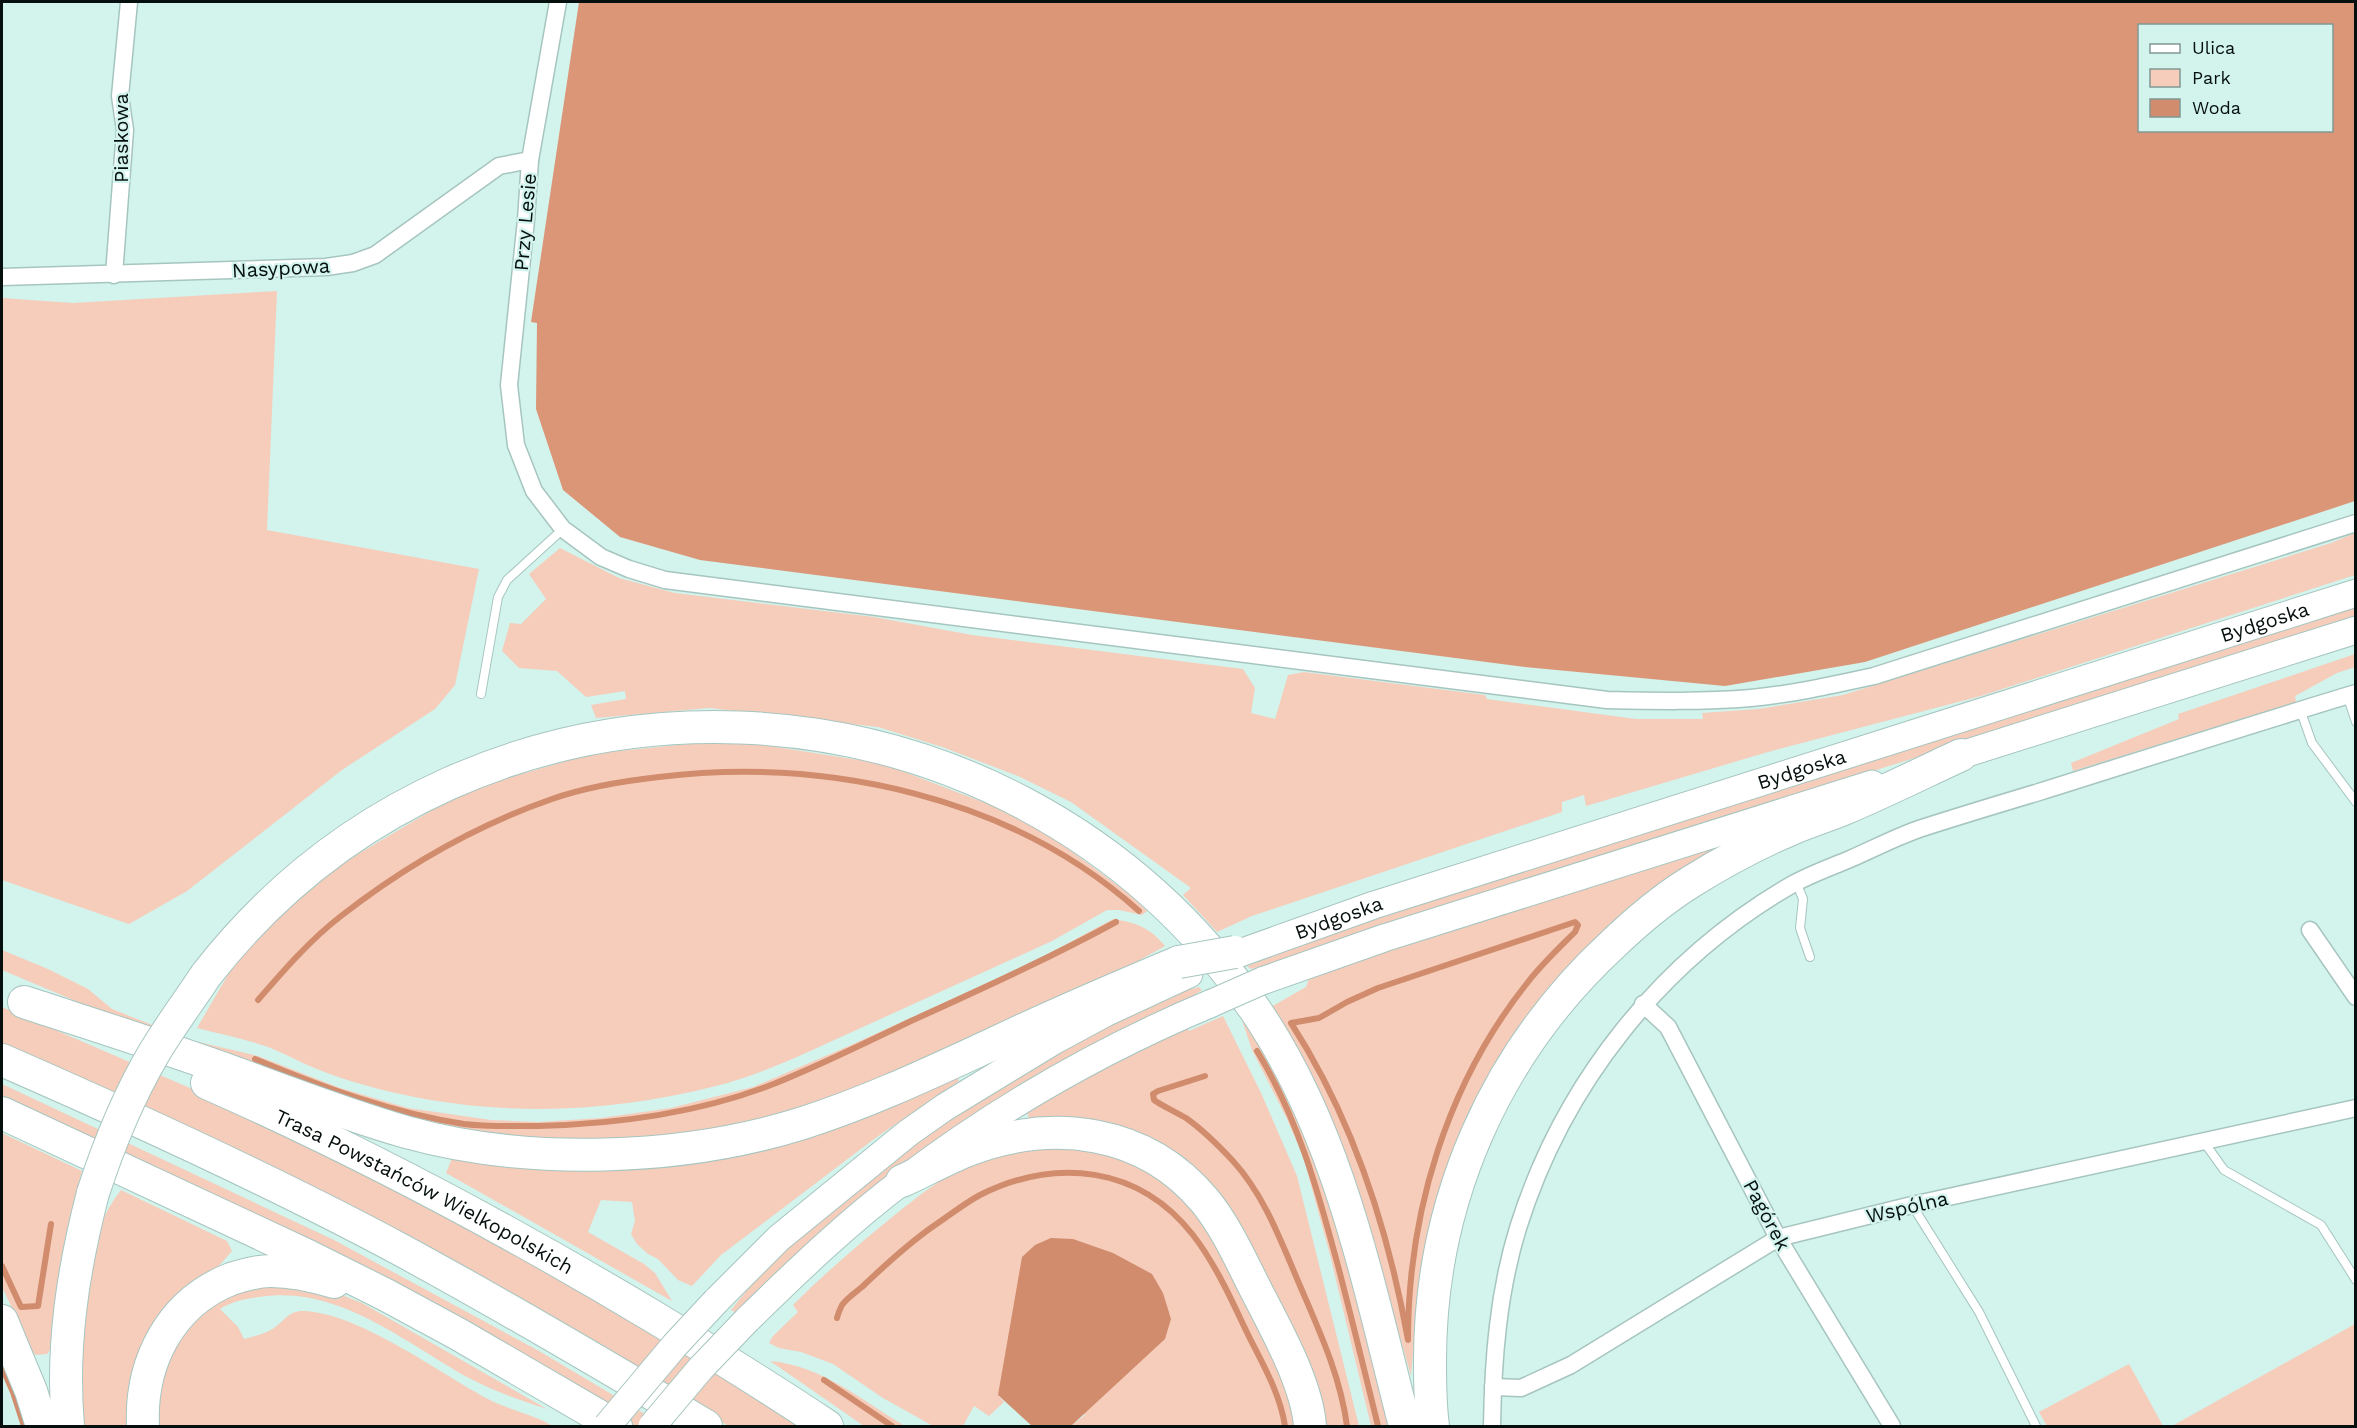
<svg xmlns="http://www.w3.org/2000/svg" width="2357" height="1428" font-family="'Work Sans',sans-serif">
  <rect width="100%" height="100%" fill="#d3f3ed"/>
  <!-- green -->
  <g fill="#f6cdbb">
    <path d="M 277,291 L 267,530 L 479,569 L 455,685 L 435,709 L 342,770 L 187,891 L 129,924 L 2,880 L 2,298 L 73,303 Z"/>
    <path d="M 2355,533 L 2355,575 L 1981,696 L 1768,752 L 1586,806 L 1584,795 L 1562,802 L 1562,812 L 1252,916 L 1217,932 L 1183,895 L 1191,888 L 1071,802 L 1018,776 L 942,747 L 878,727 L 709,708 L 596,718 L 591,705 L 626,699 L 625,691 L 586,697 L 557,671 L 519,668 L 502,651 L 510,623 L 521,624 L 546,599 L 529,574 L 560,548 L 619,578 L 675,593 L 874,617 L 972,635 L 1243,669 L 1255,688 L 1251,713 L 1275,719 L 1288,675 L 1304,672 L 1485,695 L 1487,699 L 1636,719 L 1703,719 L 1702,713 L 1758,709 L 1843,695 L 2331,543 Z"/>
    <path d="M 2355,606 L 2355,619 L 1648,842 L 1280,961 L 1251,969 L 1247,966 L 1386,914 Z"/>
    <path d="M 2355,654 L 2355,667 L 2337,673 L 2295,696 L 2296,702 L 2073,771 L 2071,763 L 2179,719 L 2178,714 Z"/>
    <path d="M 707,742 L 751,743 L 884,764 L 1006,811 L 1051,836 L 1128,893 L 1147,911 L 1142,915 L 1119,910 L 1107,910 L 1052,941 L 797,1057 C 771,1068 744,1079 716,1086 C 615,1112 507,1117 405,1095 C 377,1089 348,1081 322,1071 C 303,1064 286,1054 268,1047 C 245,1039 221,1034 197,1028 L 233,966 L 293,903 L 343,863 L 444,803 L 494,782 L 590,754 Z"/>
    <path d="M 1749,836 L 1551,988 L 1418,1299 L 1411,1376 L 1356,1182 L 1340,1141 L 1315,1083 L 1292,1043 L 1269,1008 L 1306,987 L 1309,979 L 1358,961 Z"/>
    <path d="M 1113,919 C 1137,923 1149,927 1165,946 L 1070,999 L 879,1086 L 687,1139 L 530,1141 L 390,1119 L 130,1024 L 2,970 L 2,950 L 48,969 L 88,989 L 112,1009 L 190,1040 L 258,1056 L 340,1088 L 408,1108 L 491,1120 L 539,1122 L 601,1118 L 671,1108 L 753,1087 L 851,1045 L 1033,962 Z"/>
    <path d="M 1199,987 L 1202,990 L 806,1246 L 735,1312 L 731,1310 C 760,1272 795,1241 831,1210 C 915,1139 1005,1078 1103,1029 C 1135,1013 1165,996 1199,987 Z"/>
    <path d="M 2,1007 L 190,1088 L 333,1156 L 612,1307 L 803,1426 L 728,1426 L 608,1348 L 405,1238 L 2,1047 Z"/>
    <path d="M 1223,1016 L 1262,1095 L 1297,1176 L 1359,1426 L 1320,1426 L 1211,1191 L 1031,1124 L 1027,1112 L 1135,1051 L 1187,1027 L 1189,1031 Z"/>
    <path d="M 1241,1017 L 1277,1074 L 1315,1154 L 1345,1251 L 1390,1426 L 1371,1426 L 1330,1255 L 1303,1156 L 1286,1117 L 1252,1050 Z"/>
    <path d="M 957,1076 L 959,1081 L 874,1139 L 721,1255 L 692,1286 L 678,1280 L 658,1259 L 648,1254 L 637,1244 L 631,1234 L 635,1221 L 632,1202 L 601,1200 L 588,1232 L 644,1264 L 655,1273 L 672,1301 L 446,1173 L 453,1156 L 562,1168 Z"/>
    <path d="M 2,1084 L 334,1240 L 539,1351 L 665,1426 L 628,1426 L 2,1102 Z"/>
    <path d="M 2,1133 L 82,1171 C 65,1230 54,1288 50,1350 L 47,1354 L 35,1355 L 33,1352 L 2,1287 Z"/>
    <path d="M 1034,1147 L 1106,1152 L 1161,1178 L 1203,1219 L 1283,1377 L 1296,1426 L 1071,1426 L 1085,1415 L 998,1395 L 1004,1402 L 989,1416 L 974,1406 L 963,1426 L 933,1426 L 883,1398 L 833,1364 L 801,1352 L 779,1348 L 769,1343 L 773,1336 L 798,1312 L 793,1305 C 825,1273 860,1243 896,1214 C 915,1199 934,1183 956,1172 C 980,1159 1008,1154 1034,1147 Z"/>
    <path d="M 121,1190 L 227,1241 L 232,1251 L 217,1268 L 173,1303 L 128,1426 L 80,1426 C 81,1353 73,1250 121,1190 Z"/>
    <path d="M 248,1285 L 324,1288 L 362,1303 L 547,1409 C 521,1400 495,1392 471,1379 C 406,1344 339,1284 259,1297 C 245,1299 232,1301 220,1309 L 238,1327 L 244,1339 C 254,1336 265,1334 274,1328 C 285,1320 289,1310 305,1311 C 359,1314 437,1371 486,1398 C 508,1410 533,1414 553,1426 L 155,1426 L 156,1381 L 188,1320 Z"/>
    <path d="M 2355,1324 L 2355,1426 L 2172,1426 Z"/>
    <path d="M 770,1361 C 820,1365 862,1400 905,1426 L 864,1426 Z"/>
    <path d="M 2129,1364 L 2163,1426 L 2047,1426 L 2039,1412 Z"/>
  </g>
  <!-- forest -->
  <path fill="#db9677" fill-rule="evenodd" d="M 579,2 L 2355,2 L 2355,501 L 1865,662 L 1725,686 L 1525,667 L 700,560 L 620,537 L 563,490 L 536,409 L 537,323 L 531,322 ZM 2140,26 L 2332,26 L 2332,130 L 2140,130 Z"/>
  <!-- water -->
  <path fill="#d08c6c" d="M 1051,1238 L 1073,1239 L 1113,1253 L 1152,1274 L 1163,1293 L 1171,1319 L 1165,1339 L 1071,1426 L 1032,1426 L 998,1395 L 1022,1257 L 1035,1245 Z"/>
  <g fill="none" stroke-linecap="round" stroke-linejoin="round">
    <!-- stream -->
    <g stroke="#d08c6c" stroke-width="6">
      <path d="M 1575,922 L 1578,925 L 1575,932 C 1559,948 1542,964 1528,982 C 1447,1083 1408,1212 1408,1340 C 1388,1228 1353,1119 1291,1023 L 1319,1018 L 1347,1002 L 1378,988 Z"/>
      <path d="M 258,1000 C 284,970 310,940 341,916 C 405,866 477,825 552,799 C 586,787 623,781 659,777 C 826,757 1011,796 1139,911"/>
      <path d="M 1257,1051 C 1298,1118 1318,1191 1338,1266 C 1352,1319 1365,1373 1378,1426"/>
      <path d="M 255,1059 C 322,1087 392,1113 464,1124 C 488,1127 514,1126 538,1126 C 618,1124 701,1113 776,1083 C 821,1065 865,1043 909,1022 C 979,990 1048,959 1116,922"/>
      <path d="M 1205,1076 L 1158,1091 L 1153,1094 L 1154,1100 C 1164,1107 1176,1112 1186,1118 C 1203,1130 1219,1146 1233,1161 C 1264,1195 1280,1239 1298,1281 C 1318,1328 1340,1374 1347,1426"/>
      <path d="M 2,1266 L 21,1307 L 38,1306 L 51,1224"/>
      <path d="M 837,1318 C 838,1314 840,1309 842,1305 C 847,1298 856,1292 862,1287 C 885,1265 909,1243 935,1225 C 950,1215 965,1203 980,1195 C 1056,1157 1139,1166 1193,1235 C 1213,1261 1228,1292 1242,1322 C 1258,1357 1279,1388 1285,1426"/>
      <path d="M 2,1367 L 13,1392 L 24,1426"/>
      <path d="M 824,1380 L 892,1426"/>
    </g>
    <!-- lane casing -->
    <g stroke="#a6c5bf" stroke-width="10">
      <g id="lane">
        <path d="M 481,694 L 498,597 L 507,580 L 563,529"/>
        <path d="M 2347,695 L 2356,722"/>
        <path d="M 2300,709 L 2312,743 L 2356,802"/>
        <path d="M 1796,882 L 1803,899 L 1800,928 L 1810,957"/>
        <path d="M 2204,1142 L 2224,1170 L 2321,1225 L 2356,1280"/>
        <path d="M 1912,1205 L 1979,1312 L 2036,1426"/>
      </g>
    </g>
    <!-- street casing -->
    <g stroke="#a6c5bf" stroke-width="19">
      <g id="street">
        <path d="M 558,2 L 530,160 L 526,220 L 509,385 L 516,445 L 534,491 L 563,529 L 601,557 L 629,569 L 665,580 L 1607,700 C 1655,701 1703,702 1751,698 C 1793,694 1833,685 1874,676 L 2356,523"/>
        <path d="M 114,275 L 125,130 L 120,96 L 129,2"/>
        <path d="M 2,277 L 326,267 L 353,263 L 375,255 L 499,166 L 530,160"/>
        <path d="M 2310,930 L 2356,997"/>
        <path d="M 1643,1004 L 1668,1027 L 1778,1238 L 1892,1426"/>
        <path d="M 1493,1387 L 1521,1388 L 1571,1365 L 1778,1238 L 1912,1205 L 2356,1108"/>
        <path d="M 1492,1426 C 1493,1360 1498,1293 1518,1228 C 1563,1084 1661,960 1793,884 C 1811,874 1831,867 1850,859 C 1873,849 1896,837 1919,829 C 1959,816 1999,804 2039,792 C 2144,759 2250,725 2356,693"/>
      </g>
    </g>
    <!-- primary casing -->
    <g stroke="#a6c5bf" stroke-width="29">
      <g id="primary">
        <path d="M 1942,761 L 2356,630"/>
        <path id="s1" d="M 1237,954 L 1374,905 L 2356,593"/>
        <path d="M 1262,981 L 1384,938 L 1872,784"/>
        <path d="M 716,1301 L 779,1238 L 908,1133 L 945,1107 L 1055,1040 L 1105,1013 L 1189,974"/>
        <path d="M 747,1320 C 797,1271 848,1222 904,1180 C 999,1108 1102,1049 1212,1003"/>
      </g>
    </g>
    <!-- highway casing -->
    <g stroke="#a6c5bf" stroke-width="34">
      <g id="highway">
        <path d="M 206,975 C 476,628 1009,650 1256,1011 C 1340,1135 1368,1284 1405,1426"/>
        <path d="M 24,1002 C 94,1025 164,1047 233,1072 C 290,1093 347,1115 406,1132 C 528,1166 682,1161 803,1123 C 869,1102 932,1072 995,1043 C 1056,1014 1117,988 1179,962"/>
        <path d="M 2,1060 C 137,1119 273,1181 403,1251 C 506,1307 606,1366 706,1426"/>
        <path id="s2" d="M 207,1083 C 361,1151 509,1230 654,1317 C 712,1352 770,1388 827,1426"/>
        <path d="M 2,1113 L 308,1256 L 386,1295 L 458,1334 L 616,1426"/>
        <path d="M 902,1181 C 924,1171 946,1159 968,1150 C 1053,1118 1145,1129 1205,1201 C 1227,1228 1241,1261 1257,1292 C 1276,1329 1307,1384 1310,1426"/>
        <path d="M 2,1321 L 31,1391 L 42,1426"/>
        <path d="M 68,1426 C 61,1347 73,1270 93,1193"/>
        <path d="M 143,1426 C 140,1363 170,1303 231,1279 C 243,1275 258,1271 271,1271 C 292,1271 314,1276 334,1282"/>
        <path d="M 1433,1426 C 1430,1405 1430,1383 1430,1361 C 1430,1201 1495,1053 1613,944 C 1636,922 1662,900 1689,883 C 1721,863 1754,845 1789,830 C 1807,822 1827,816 1846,808 C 1884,792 1922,773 1961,755"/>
      </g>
    </g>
    <!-- lane -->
    <use href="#lane" stroke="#fff" stroke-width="8"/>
    <!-- street -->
    <use href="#street" stroke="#fff" stroke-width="16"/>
    <!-- primary -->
    <use href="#primary" stroke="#fff" stroke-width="27"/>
    <!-- highway -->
    <use href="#highway" stroke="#fff" stroke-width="32"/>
    <!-- primary-bridge casing -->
    <g stroke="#a6c5bf" stroke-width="29" stroke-linecap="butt">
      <g id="primary-bridge">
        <path d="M 1212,1003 L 1262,981"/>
        <path d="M 607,1426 L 675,1345 L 716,1301"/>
        <path d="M 652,1426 L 701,1368 L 747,1320"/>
      </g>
    </g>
    <!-- highway-bridge casing -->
    <g stroke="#a6c5bf" stroke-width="34" stroke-linecap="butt">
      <g id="highway-bridge">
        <path d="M 1179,962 L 1235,952"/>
        <path d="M 93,1193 C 109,1144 128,1097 154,1053 C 170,1026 189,1001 206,975"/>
      </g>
    </g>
    <!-- primary-bridge -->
    <use href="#primary-bridge" stroke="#fff" stroke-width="27"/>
    <!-- highway-bridge -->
    <use href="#highway-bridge" stroke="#fff" stroke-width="32"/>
  </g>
  <g text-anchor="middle" stroke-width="4.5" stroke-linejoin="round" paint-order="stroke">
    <!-- street labels -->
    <g font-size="20" fill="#050f0e" stroke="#d3f3ed">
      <text transform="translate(121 138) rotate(-90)" y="7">Piaskowa</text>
      <text transform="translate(525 222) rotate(-85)" y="7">Przy Lesie</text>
      <text transform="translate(281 268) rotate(-3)" y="7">Nasypowa</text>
      <text dy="7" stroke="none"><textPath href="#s1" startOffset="1080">Bydgoska</textPath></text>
      <text dy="7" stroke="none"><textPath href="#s1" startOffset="594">Bydgoska</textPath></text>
      <text dy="7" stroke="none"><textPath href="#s1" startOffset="108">Bydgoska</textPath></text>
      <text dy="7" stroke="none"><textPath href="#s2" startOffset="243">Trasa Powstańców Wielkopolskich</textPath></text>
      <text transform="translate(1907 1207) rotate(-13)" y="7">Wspólna</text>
      <text transform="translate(1767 1215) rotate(62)" y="7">Pagórek</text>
    </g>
  </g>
  <!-- border -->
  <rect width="2357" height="1428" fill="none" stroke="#050f0e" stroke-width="6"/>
  <!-- legend -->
  <rect x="2138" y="24" width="195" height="108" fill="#d3f3ed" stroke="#819894" stroke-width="1.5"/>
  <rect x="2150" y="44" width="30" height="9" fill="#ffffff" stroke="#819894" stroke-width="1.5"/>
  <text x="2192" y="54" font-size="18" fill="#050f0e">Ulica</text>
  <rect x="2150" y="69" width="30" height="18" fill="#f6cdbb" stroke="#819894" stroke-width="1.5"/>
  <text x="2192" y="84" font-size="18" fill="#050f0e">Park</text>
  <rect x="2150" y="99" width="30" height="18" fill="#d08c6c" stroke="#819894" stroke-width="1.5"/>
  <text x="2192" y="114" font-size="18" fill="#050f0e">Woda</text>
</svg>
